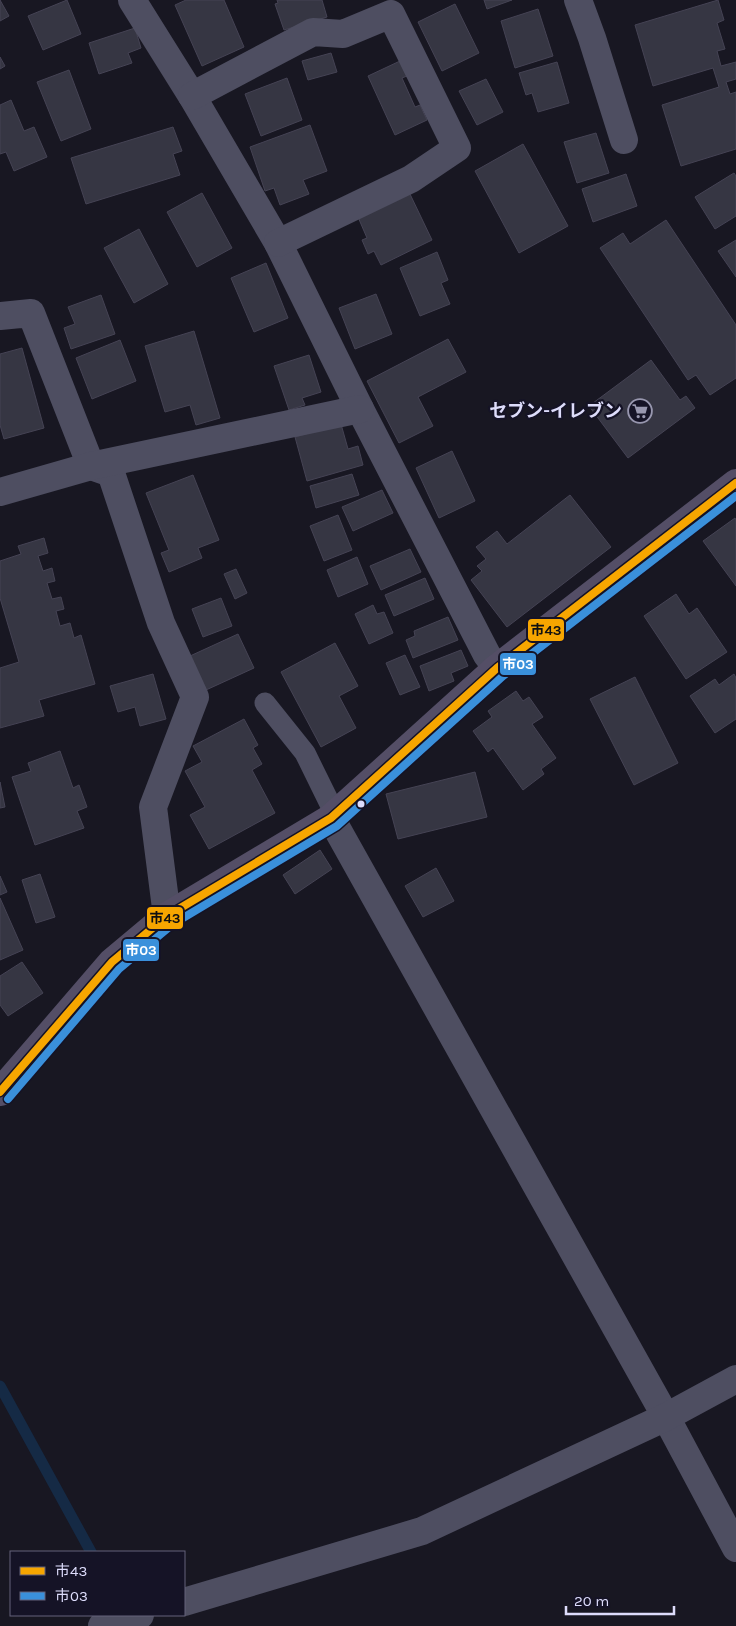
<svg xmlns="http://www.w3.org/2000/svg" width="736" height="1626" font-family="Karla,'Noto Sans JP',sans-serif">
  <rect width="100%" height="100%" fill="#181722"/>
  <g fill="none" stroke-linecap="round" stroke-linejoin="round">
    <!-- stream -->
    <path stroke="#152a45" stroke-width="11" d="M 0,1386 L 91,1552"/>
  </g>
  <!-- building -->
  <g fill="#363643" stroke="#454354">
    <path d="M 0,0 L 9,16 L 0,21 Z"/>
    <path d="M 67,0 L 81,34 L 43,50 L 28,16 Z"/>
    <path d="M 186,0 L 224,0 L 244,47 L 202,66 L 175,5 Z"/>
    <path d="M 277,0 L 322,0 L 327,17 L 284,30 L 275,4 L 278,3 Z"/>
    <path d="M 484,0 L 512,0 L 487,9 Z"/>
    <path d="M 718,0 L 724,20 L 717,23 L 725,49 L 717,51 L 721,66 L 736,62 L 736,79 L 726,82 L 730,94 L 736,92 L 736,149 L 681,166 L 662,105 L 719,87 L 713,68 L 653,86 L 635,25 Z"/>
    <path d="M 455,4 L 479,53 L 442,71 L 418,22 Z"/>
    <path d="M 538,9 L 553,56 L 515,68 L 501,21 Z"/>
    <path d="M 135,28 L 141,48 L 128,53 L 132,63 L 99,74 L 89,43 Z"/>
    <path d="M 331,53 L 337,72 L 308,80 L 302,61 Z"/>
    <path d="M 0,57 L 5,66 L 0,69 Z"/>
    <path d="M 400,61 L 407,76 L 402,78 L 415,107 L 420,105 L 427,120 L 395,135 L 368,76 Z"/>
    <path d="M 557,62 L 569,103 L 538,112 L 532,93 L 526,95 L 519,73 Z"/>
    <path d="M 69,70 L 91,129 L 61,141 L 37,82 Z"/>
    <path d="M 287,78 L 302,120 L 261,136 L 245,94 Z"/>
    <path d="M 486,79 L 503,112 L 477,125 L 459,91 Z"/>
    <path d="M 11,100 L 24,131 L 34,127 L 47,157 L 14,171 L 6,152 L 0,154 L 0,105 Z"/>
    <path d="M 310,125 L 327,171 L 303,180 L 309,194 L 280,205 L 274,188 L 265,191 L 250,147 Z"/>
    <path d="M 173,127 L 182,151 L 173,154 L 180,175 L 86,204 L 71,158 Z"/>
    <path d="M 596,133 L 609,173 L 577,183 L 564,142 Z"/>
    <path d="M 523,144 L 568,226 L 519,253 L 475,171 Z"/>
    <path d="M 734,173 L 736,176 L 736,216 L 715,229 L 695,197 Z"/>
    <path d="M 626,174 L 637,206 L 593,222 L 582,189 Z"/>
    <path d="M 409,192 L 432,240 L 381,265 L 374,251 L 368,254 L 362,240 L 367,238 L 358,217 Z"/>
    <path d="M 202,193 L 232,248 L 197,267 L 167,212 Z"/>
    <path d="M 666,220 L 736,325 L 736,378 L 710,395 L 696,375 L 688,380 L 600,248 L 623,233 L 630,244 Z"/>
    <path d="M 139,229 L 168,284 L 134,303 L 104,248 Z"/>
    <path d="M 736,240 L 736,277 L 718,251 Z"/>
    <path d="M 437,252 L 448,280 L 441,283 L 450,304 L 420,316 L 400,268 Z"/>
    <path d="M 266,263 L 288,318 L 254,332 L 231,278 Z"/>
    <path d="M 376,294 L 392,334 L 355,349 L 339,308 Z"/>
    <path d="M 101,295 L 115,334 L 71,349 L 64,328 L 75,324 L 68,307 Z"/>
    <path d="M 194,331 L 220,418 L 196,425 L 190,405 L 165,412 L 145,346 Z"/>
    <path d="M 448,339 L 466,372 L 418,397 L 433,426 L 399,443 L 367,381 Z"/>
    <path d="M 120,340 L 136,381 L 92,399 L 76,358 Z"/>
    <path d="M 22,348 L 44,428 L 4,439 L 0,425 L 0,354 Z"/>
    <path d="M 309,355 L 321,392 L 302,398 L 305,405 L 289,410 L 274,366 Z"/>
    <path d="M 651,360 L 680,400 L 686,396 L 695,408 L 628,458 L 589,406 Z"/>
    <path d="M 341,424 L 348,449 L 358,446 L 363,465 L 307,481 L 295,437 Z"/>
    <path d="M 452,451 L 475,501 L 439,518 L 416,468 Z"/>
    <path d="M 352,474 L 359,495 L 316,508 L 310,486 Z"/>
    <path d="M 193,475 L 219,540 L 198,548 L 202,558 L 169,572 L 161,553 L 169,550 L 146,493 Z"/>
    <path d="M 382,490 L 393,513 L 353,531 L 342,507 Z"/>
    <path d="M 570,495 L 611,547 L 507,627 L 471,580 L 482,571 L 477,566 L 486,559 L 476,547 L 497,531 L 507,544 Z"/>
    <path d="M 338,515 L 352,550 L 324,561 L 310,526 Z"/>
    <path d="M 735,518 L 736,520 L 736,586 L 703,541 Z"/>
    <path d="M 44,538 L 48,553 L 38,556 L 43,571 L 52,568 L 55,581 L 47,583 L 52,599 L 61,597 L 64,609 L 56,611 L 60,626 L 70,623 L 74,638 L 81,635 L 95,684 L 39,700 L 44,716 L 0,728 L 0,668 L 19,662 L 0,598 L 0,561 L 21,554 L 18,546 Z"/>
    <path d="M 410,549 L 421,572 L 381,590 L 370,566 Z"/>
    <path d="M 357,557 L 368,584 L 338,597 L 327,570 Z"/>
    <path d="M 236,569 L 247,593 L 235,599 L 224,574 Z"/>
    <path d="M 425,578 L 434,599 L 394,616 L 385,595 Z"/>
    <path d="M 676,594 L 689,614 L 697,608 L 727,652 L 686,679 L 644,616 Z"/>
    <path d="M 221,598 L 232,626 L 203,637 L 192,609 Z"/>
    <path d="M 373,605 L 377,614 L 384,612 L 393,633 L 369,644 L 355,614 Z"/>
    <path d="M 448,617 L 458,640 L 413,658 L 406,640 L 415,636 L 414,631 Z"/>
    <path d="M 238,634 L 254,668 L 206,690 L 190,656 Z"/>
    <path d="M 335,643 L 358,686 L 339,696 L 356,728 L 321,747 L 281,672 Z"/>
    <path d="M 461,650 L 468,666 L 451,673 L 454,681 L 429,691 L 420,666 Z"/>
    <path d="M 405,655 L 420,687 L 400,695 L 386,663 Z"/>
    <path d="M 153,674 L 166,719 L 140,726 L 135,707 L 118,712 L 110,686 Z"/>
    <path d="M 734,674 L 736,678 L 736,719 L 715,733 L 690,696 L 715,679 L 719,685 Z"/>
    <path d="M 635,677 L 678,763 L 634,785 L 590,699 Z"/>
    <path d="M 516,691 L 523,701 L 529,697 L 543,717 L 532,724 L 556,758 L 541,769 L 544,774 L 523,790 L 493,748 L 488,752 L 473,731 L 492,717 L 488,711 Z"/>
    <path d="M 244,719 L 258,745 L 253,748 L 262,764 L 252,770 L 275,813 L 209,849 L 190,815 L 205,807 L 185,771 L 202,762 L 193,746 Z"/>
    <path d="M 60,751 L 73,788 L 79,785 L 87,807 L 77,811 L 84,828 L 35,845 L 12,777 L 31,771 L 28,763 Z"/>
    <path d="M 475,772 L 487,817 L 398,839 L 386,794 Z"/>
    <path d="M 0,782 L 5,807 L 0,808 Z"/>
    <path d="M 320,850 L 332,869 L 295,894 L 283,875 Z"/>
    <path d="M 436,868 L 454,901 L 423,917 L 405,886 Z"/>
    <path d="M 40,874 L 55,917 L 36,923 L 22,880 Z"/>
    <path d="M 0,876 L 7,892 L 0,895 Z"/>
    <path d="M 0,898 L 23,950 L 0,960 Z"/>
    <path d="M 22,962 L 43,993 L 8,1016 L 0,1005 L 0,976 Z"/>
  </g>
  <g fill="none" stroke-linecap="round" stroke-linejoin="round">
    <!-- service -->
    <path stroke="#4e4e61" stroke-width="21" d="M 265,703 L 305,753 L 335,814"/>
    <!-- minor -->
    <g stroke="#4e4e61" stroke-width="28">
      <path d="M 132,0 L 192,96 L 278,243 L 360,409 L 487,655 L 497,668"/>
      <path d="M 578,0 L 592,38 L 624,140"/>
      <path d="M 192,96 L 313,32 L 343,34 L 391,14 L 457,148 L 411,179 L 278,243"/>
      <path d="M 0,316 L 31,313 L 91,466 L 111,473 L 161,623 L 195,697 L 153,807 L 167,916"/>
      <path d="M 0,492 L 91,466 L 360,409"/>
      <path d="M 331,818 L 666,1417 L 736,1548"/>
      <path d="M 184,1602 L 422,1531 L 666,1417 L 736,1379"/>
      <path d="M 102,1626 L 140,1615"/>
    </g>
    <!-- primary -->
    <path stroke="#544e66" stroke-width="28" d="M 0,1092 L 112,962 L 167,916 L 331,818 L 497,668 L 736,483"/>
    <!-- bus-1 casing -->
    <g stroke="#151326" stroke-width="11">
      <path id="bus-1" d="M 0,1092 L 112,962 L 167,916 L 331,818 L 497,668 L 736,483"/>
    </g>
    <!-- bus-2 casing -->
    <g stroke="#151326" stroke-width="11">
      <path id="bus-2" d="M 8,1099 L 119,969 L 173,924 L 337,826 L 503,676 L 736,496"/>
    </g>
    <!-- bus-1 -->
    <use href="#bus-1" stroke="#f7a600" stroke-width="8"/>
    <!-- bus-2 -->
    <use href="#bus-2" stroke="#3a90db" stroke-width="8"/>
  </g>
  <!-- icons -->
  <defs>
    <g id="supermarket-ring" transform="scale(1.25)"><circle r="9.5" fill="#151326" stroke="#9897af" stroke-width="1.5"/><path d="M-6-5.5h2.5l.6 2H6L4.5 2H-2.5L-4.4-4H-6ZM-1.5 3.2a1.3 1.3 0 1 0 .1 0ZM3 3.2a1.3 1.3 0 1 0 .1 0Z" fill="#9897af"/></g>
  </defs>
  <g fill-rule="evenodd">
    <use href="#supermarket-ring" x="640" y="411"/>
  </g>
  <!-- markers -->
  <circle fill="#dddcfb" stroke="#151326" stroke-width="2" cx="361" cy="804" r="4.5"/>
  <g text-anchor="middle" stroke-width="4.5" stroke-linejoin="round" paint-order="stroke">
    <!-- poi labels -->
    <g font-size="18" font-weight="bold" fill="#dddcfb" stroke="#151326" text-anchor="end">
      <text x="622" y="417">セブン-イレブン</text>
    </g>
  </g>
  <g stroke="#151326" stroke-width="2">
    <rect x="527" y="618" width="38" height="24" rx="5" fill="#f7a600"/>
    <rect x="499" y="652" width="38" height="24" rx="5" fill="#3a90db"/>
    <rect x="146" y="906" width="38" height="24" rx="5" fill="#f7a600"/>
    <rect x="122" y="938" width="38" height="24" rx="5" fill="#3a90db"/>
  </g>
  <g font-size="14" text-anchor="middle" font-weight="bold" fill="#fff">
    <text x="518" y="669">市03</text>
    <text x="141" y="955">市03</text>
  </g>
  <g font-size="14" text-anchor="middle" font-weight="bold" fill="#111">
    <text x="546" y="635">市43</text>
    <text x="165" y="923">市43</text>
  </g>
  <!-- legend -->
  <rect x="10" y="1551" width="175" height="65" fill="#151326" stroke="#65637b"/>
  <rect x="20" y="1567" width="25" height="8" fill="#f7a600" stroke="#65637b"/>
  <text x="55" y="1576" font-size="15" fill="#dddcfb">市43</text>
  <rect x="20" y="1592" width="25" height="8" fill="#3a90db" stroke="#65637b"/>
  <text x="55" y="1601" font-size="15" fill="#dddcfb">市03</text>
  <!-- scale -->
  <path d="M566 1606v8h108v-8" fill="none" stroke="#dddcfb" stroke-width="2.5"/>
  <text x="574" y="1606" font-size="15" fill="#dddcfb" stroke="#151326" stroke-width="4" paint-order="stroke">20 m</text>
</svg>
